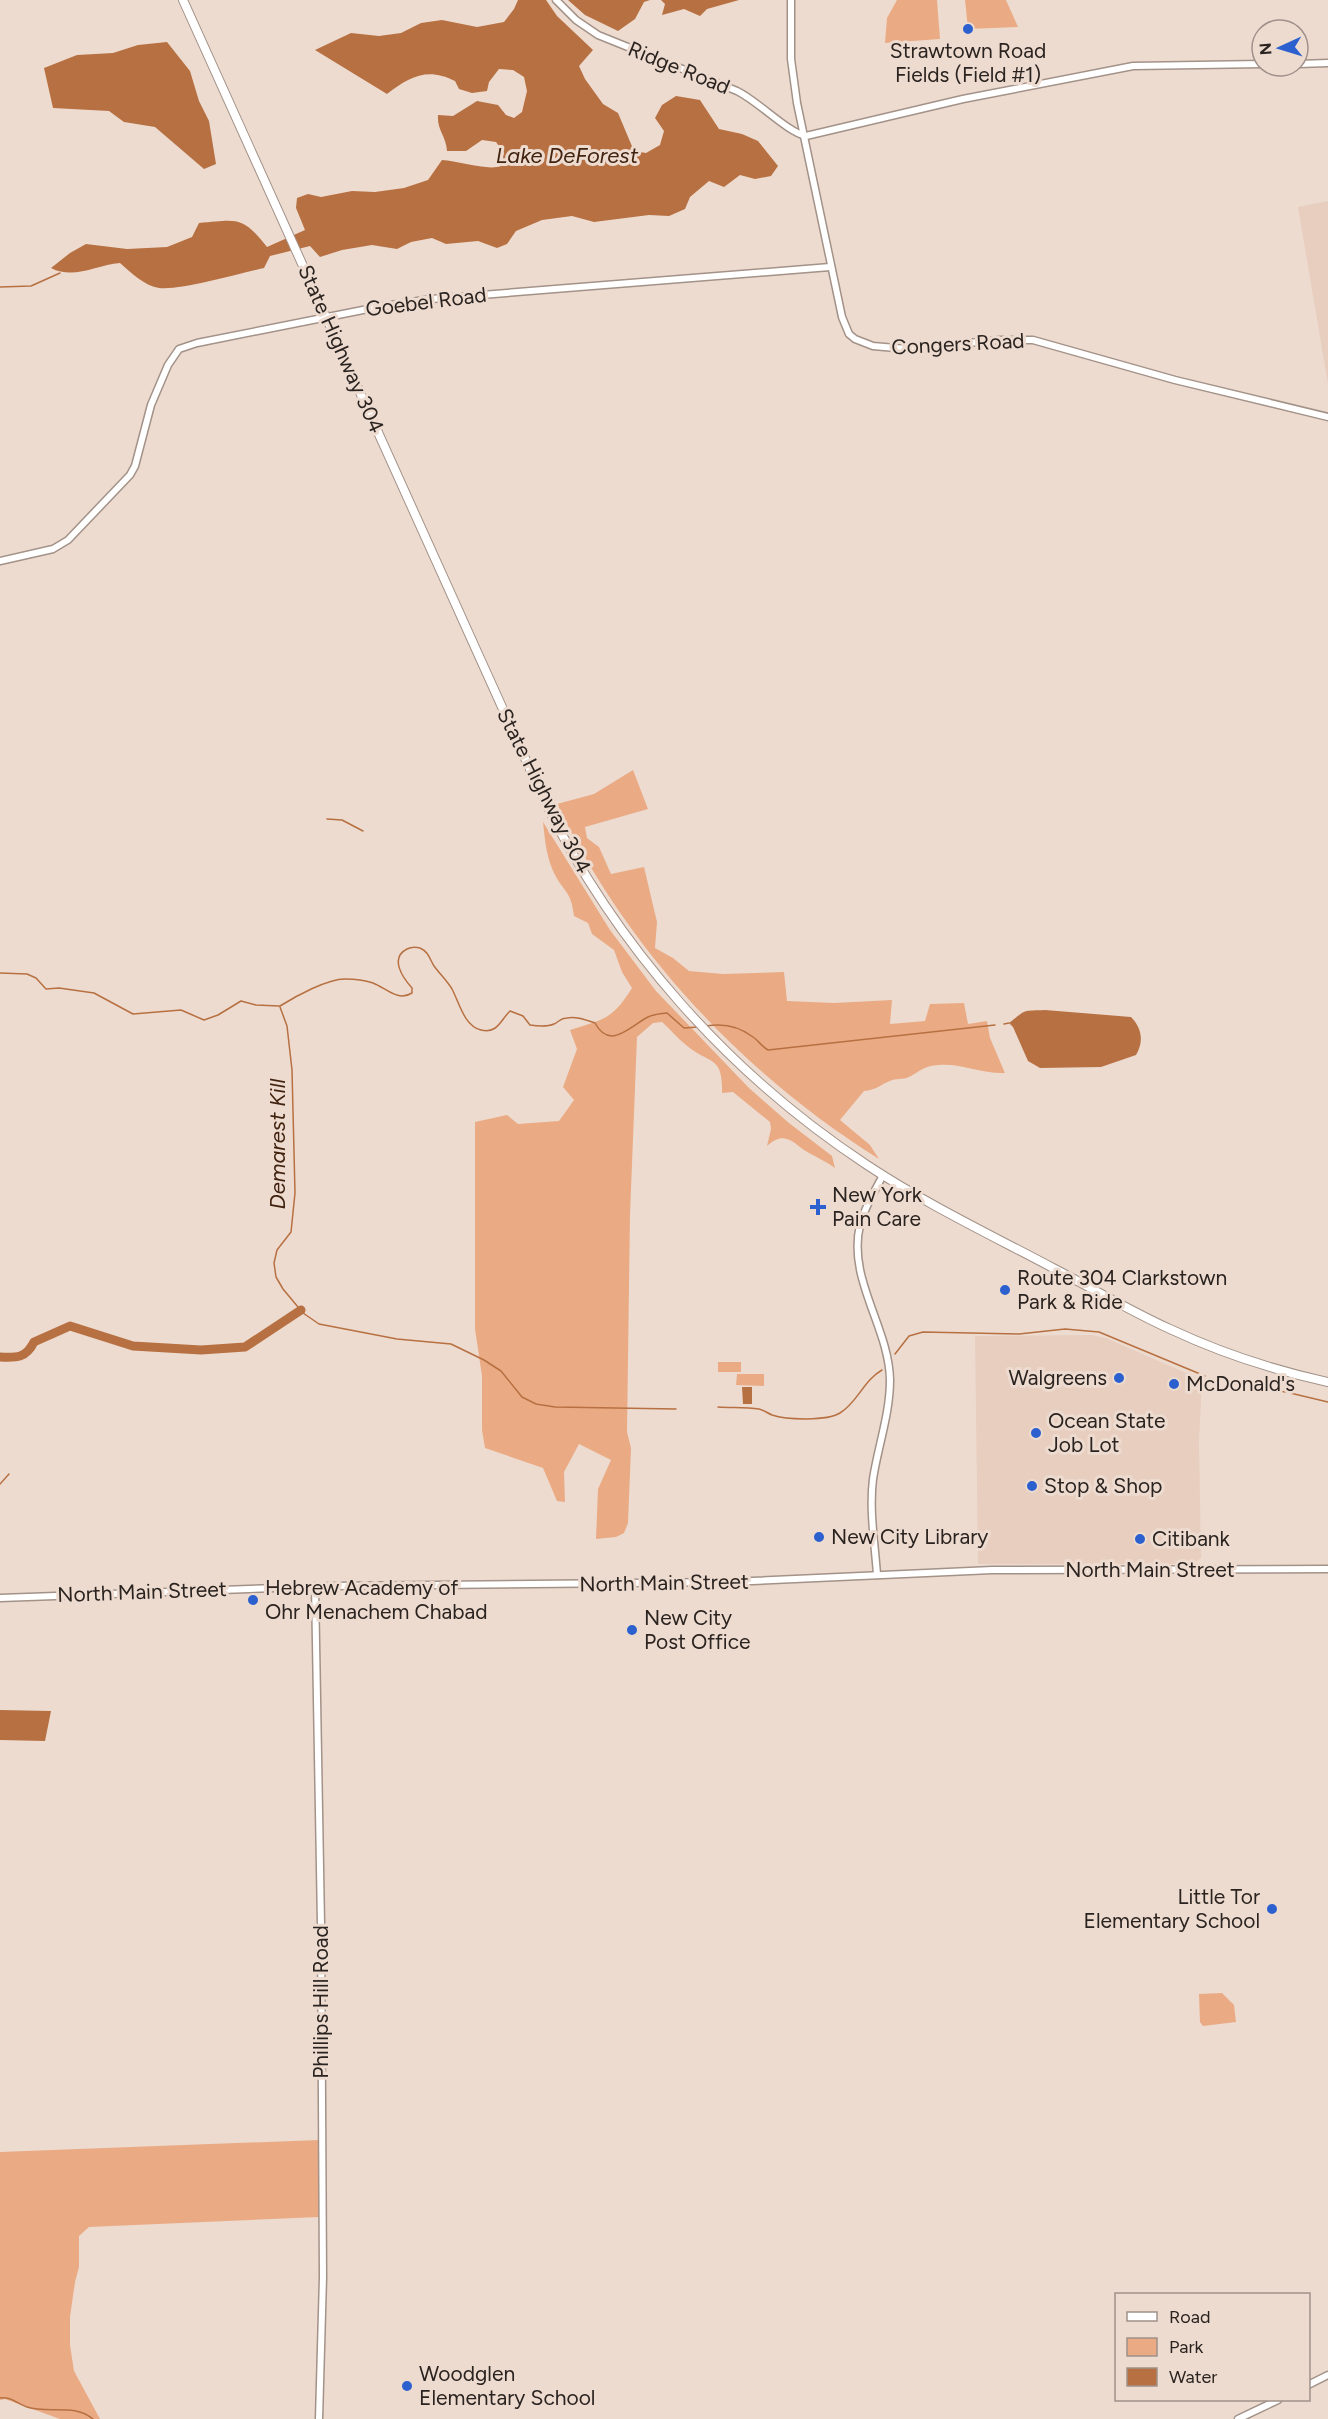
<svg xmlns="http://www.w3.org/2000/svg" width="1328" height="2419" font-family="Figtree,sans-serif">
  <rect width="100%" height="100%" fill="#eddbd0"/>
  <!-- built -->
  <g fill="#e7cebf">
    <path d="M 1328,201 L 1328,384 L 1298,207 Z"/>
    <path d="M 1092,1335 L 1106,1338 L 1202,1380 L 1199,1442 L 1201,1558 L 1192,1564 L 978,1564 L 975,1336 Z"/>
  </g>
  <!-- green -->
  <g fill="#eaab84">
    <path d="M 897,0 L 937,0 L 940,39 L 885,43 L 887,18 Z"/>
    <path d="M 965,0 L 1006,0 L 1018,27 L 968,29 Z"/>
    <path d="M 633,770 L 648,809 L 585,827 L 587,838 L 599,847 L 611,874 L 644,867 L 657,922 L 655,948 L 673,958 L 689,971 L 723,974 L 784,972 L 787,1001 L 834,1003 L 892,1000 L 890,1024 L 925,1021 L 930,1004 L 964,1003 L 968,1024 L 987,1021 L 990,1038 L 1005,1073 C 982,1074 961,1063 939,1065 C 923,1066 921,1071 909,1077 C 903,1080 896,1078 890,1081 C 880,1085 876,1090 864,1091 L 840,1120 L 870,1145 L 879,1159 C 743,1074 626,949 557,804 L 594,794 Z"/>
    <path d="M 543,822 L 610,930 L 656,991 L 749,1088 L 789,1123 L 832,1156 L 835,1168 C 827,1162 818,1158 809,1153 C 793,1144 786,1129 767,1146 L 771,1129 L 770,1122 L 733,1092 L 722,1093 C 723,1054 709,1065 686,1045 C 677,1038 670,1029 662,1022 L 653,1023 L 637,1037 L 630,1215 L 627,1432 L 631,1448 L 628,1523 L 624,1533 L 616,1537 L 596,1539 L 598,1489 L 611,1460 L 579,1444 L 564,1472 L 565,1502 L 557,1501 L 543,1468 L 485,1448 L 482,1430 L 482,1376 L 475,1329 L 475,1122 L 507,1115 L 518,1124 L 559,1121 L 574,1100 L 563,1087 L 577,1049 L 570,1030 C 604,1019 612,1020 632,988 L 622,972 L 614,950 L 592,934 L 588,923 L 574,916 C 571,890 564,893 554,873 C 546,856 545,840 543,822 Z"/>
    <rect x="718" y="1362" width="23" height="10"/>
    <path d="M 737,1374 L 764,1374 L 764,1386 L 736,1385 Z"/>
    <path d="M 1222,1993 L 1234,2005 L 1236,2022 L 1203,2026 L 1200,2022 L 1199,1994 Z"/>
    <path d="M 319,2140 L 319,2217 L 89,2227 L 79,2236 L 79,2267 L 75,2282 L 70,2317 L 70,2345 L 74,2371 L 100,2419 L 60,2419 L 5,2399 L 0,2400 L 0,2152 Z"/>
  </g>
  <!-- water -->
  <g fill="#b77041">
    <path d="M 518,0 L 546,0 L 557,16 L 593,50 L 579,66 L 585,79 L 603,104 L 618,113 L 634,151 L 646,153 L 660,145 L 664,131 L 655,118 L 662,105 L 676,96 L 700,100 L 719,129 L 742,134 L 758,141 L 778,166 L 771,176 L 755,179 L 740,175 L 724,187 L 709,181 L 690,197 L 685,209 L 669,216 L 649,215 L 594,222 L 572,216 L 542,220 L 516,231 L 507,244 L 497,248 L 478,241 L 446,244 L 432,238 L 411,242 L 397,249 L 372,245 L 342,250 L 320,257 L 310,246 L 270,256 L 264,268 C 241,273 179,291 159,288 C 145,286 131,273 120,263 C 96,265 74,280 51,268 L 70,253 L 86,244 L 127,249 L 167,247 L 192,237 L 199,223 C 237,220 242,215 267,247 L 305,230 L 296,208 L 297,198 L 308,194 L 321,197 L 352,191 L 375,192 L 404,188 L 428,180 L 442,160 C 459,161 488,171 501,166 L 504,153 L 496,142 L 482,140 L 466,151 L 447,151 C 446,135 437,131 438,115 L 453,116 L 477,101 L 498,105 L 506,115 L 514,118 L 522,112 L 527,91 L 524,77 L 513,70 L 499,69 L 489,82 L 487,91 L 472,93 L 459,89 L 455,81 C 428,67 410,76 387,94 L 315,50 L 351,33 L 379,36 L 401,33 L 421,23 L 442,20 L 477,27 L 504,22 L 514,9 Z"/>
    <path d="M 568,0 L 650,0 L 644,2 L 635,19 L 618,31 L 585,15 Z"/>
    <path d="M 661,0 L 739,0 L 707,9 L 700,16 L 684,9 L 662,15 L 665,4 Z"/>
    <path d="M 167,42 L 190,71 L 199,101 L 209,121 L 216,164 L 204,169 L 155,127 L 124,122 L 109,111 L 53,108 L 44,68 L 77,55 L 113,53 L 138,45 Z"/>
    <path d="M 1045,1010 L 1131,1017 C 1142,1028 1144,1042 1136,1055 L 1101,1067 L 1040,1068 L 1028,1061 L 1013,1027 L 1009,1023 C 1027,1009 1021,1011 1045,1010 Z"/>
    <path d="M 742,1387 L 752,1387 L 752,1404 L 743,1404 Z"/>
    <path d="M 0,1710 L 51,1711 L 45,1741 L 0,1740 Z"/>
  </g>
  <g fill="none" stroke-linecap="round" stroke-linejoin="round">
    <!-- stream -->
    <g stroke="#b77041" stroke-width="1.5">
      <path d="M 0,287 L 31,286 L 60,273"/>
      <path d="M 327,819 L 342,820 L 363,831"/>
      <path d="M 0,973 L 27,974 L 36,978 L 46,989 L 59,988 L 94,993 L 133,1014 L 181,1010 L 204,1020 L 218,1015 L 241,1001 L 256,1005 L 279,1006"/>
      <path d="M 280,1006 C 296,996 327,979 345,979 C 354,979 364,980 373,983 C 386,988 398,1002 412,993 L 412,988 C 403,978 389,958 407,949 C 411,947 416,947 420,948 C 429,952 430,960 434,966 C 440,974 447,981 452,989 C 459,1002 464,1026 481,1030 C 497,1034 500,1021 510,1011 L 523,1016 L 530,1025 C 537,1026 547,1027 554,1024 C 559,1022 560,1018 567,1018 C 576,1016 586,1020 595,1023 C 610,1051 630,1026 648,1017 C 654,1014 660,1014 667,1013 L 684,1028 L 698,1027"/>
      <path d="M 280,1007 L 287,1026 L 292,1070 L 295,1193 L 291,1232 L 277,1250 L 274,1263 L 276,1277 L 283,1289 L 303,1313 L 319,1324 L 397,1339 L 451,1344 L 484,1360 L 501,1371 L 522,1397 L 536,1404 L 555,1407 L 676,1409"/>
      <path d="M 1004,1024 L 1009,1023"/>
      <path d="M 706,1026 C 723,1023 739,1026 753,1037 C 759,1041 761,1046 768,1050 L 995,1025"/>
      <path d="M 895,1354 L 909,1336 L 923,1332 L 1019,1334 L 1065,1329 L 1099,1332 L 1205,1376"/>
      <path d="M 1217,1377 L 1245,1387 L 1286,1392 L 1328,1402"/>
      <path d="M 718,1407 C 731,1408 746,1407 759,1409 C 764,1410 767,1413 772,1415 C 787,1420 827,1421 840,1413 C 857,1403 864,1380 882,1370"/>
      <path d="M 0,1484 L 9,1474"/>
      <path d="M 0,2398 C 10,2396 18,2404 27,2407 C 50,2414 74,2403 93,2419"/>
    </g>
    <!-- river -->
    <path stroke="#b77041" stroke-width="9" d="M 0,1357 C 17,1358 26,1358 34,1342 L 70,1326 L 133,1346 L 201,1350 L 245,1347 L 301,1310"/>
    <!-- minor casing -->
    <g stroke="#a39288" stroke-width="9">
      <g id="minor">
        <path d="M 556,0 L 576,20 L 598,35 L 737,91 C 758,101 787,132 806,136 L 963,99 L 1133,66 L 1262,64"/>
        <path d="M 791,0 L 791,59 L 797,103 L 842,317 L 849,334 L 855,339 L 873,346 L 907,349 L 999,340 L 1033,340 L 1175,380 L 1328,417"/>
        <path d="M 1298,64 L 1328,63"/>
        <path d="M 0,561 L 53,549 L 68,540 L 130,475 L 135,466 L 151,405 L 168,365 L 179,349 L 197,343 L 378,307 L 431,299 L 830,267"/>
        <path d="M 877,1575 C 875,1544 869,1511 873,1479 C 878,1446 890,1414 890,1380 C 889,1327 847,1279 860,1225 C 864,1208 875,1191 883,1175"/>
        <path d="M 315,1586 L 321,1924 L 323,2277 L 319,2419"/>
        <path d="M 0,1598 L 333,1586 L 729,1582 L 992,1570 L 1328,1569"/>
        <path d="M 1308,2385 L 1328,2375"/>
        <path d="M 1238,2419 L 1278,2400"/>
      </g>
    </g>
    <!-- major casing -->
    <g stroke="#a39288" stroke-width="10">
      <path id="major" d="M 183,0 L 543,798 C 616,947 729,1074 867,1165 C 926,1204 991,1235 1053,1268 C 1092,1288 1130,1311 1170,1329 C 1221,1353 1273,1370 1328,1382"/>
    </g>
    <!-- minor -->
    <use href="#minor" stroke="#fff" stroke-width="6"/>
    <!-- major -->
    <use href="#major" stroke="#fff" stroke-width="8"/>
  </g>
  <!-- markers -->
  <g fill="#2b60ce" stroke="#eddbd0" stroke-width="2">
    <circle cx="968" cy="29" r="6"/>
    <path d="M815 1198h6v6h6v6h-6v6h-6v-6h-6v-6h6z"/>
    <circle cx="1005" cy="1290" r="6"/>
    <circle cx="1119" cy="1378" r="6"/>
    <circle cx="1174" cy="1384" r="6"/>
    <circle cx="1036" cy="1433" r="6"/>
    <circle cx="1032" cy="1486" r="6"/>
    <circle cx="819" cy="1537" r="6"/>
    <circle cx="1140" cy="1539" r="6"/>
    <circle cx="253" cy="1600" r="6"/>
    <circle cx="632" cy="1630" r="6"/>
    <circle cx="1272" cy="1909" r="6"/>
    <circle cx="407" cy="2386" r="6"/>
  </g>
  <g text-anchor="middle" stroke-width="6" stroke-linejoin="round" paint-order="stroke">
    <!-- poi labels -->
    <g font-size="21" fill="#2a231f" stroke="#eddbd0" text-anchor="start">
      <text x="968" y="58" text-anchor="middle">Strawtown Road<tspan x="968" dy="24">Fields (Field #1)</tspan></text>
      <text x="832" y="1202">New York<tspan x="832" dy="24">Pain Care</tspan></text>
      <text x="1017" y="1285">Route 304 Clarkstown<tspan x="1017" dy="24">Park &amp; Ride</tspan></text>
      <text x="1107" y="1385" text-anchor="end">Walgreens</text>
      <text x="1186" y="1391">McDonald's</text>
      <text x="1048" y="1428">Ocean State<tspan x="1048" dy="24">Job Lot</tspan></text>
      <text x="1044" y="1493">Stop &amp; Shop</text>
      <text x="831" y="1544">New City Library</text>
      <text x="1152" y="1546">Citibank</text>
      <text x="265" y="1595">Hebrew Academy of<tspan x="265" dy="24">Ohr Menachem Chabad</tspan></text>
      <text x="644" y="1625">New City<tspan x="644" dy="24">Post Office</tspan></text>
      <text x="1260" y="1904" text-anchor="end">Little Tor<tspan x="1260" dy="24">Elementary School</tspan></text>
      <text x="419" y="2381">Woodglen<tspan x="419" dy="24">Elementary School</tspan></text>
    </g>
    <!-- street labels -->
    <g font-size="21" fill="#2a231f" stroke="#eddbd0">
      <text transform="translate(679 68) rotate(22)" y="7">Ridge Road</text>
      <text transform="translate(426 302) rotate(-7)" y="7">Goebel Road</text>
      <text transform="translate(958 344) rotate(-3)" y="7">Congers Road</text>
      <text transform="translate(341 349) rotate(66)" y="7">State Highway 304</text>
      <text transform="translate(544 791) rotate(63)" y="7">State Highway 304</text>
      <text x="1150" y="1577">North Main Street</text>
      <text transform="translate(664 1583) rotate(-1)" y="7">North Main Street</text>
      <text transform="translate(142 1592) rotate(-2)" y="7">North Main Street</text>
      <text transform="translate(321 2002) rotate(-90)" y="7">Phillips Hill Road</text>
    </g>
    <!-- water labels -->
    <g font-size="22" font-style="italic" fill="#41230f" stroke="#eddbd0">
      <text x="567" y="163">Lake DeForest</text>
      <text transform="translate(277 1144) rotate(-90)" y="8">Demarest Kill</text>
    </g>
  </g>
  <!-- legend -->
  <rect x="1115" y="2293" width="195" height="108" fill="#eddbd0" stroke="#9f9189" stroke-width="1.5"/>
  <rect x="1127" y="2312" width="30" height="9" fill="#ffffff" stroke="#9f9189" stroke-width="1.5"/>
  <text x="1169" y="2323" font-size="18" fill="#2a231f">Road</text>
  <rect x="1127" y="2338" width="30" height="18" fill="#eaab84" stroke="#9f9189" stroke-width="1.5"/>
  <text x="1169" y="2353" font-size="18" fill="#2a231f">Park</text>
  <rect x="1127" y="2368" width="30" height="18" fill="#b77041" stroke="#9f9189" stroke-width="1.5"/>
  <text x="1169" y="2383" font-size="18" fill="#2a231f">Water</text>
  <!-- north arrow -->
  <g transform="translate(1280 48) rotate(266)"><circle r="28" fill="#eddbd0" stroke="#9f9189" stroke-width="1.5"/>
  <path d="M0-4.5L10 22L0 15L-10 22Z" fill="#2b60ce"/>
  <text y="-9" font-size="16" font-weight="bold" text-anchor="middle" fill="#2a231f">N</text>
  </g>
</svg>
